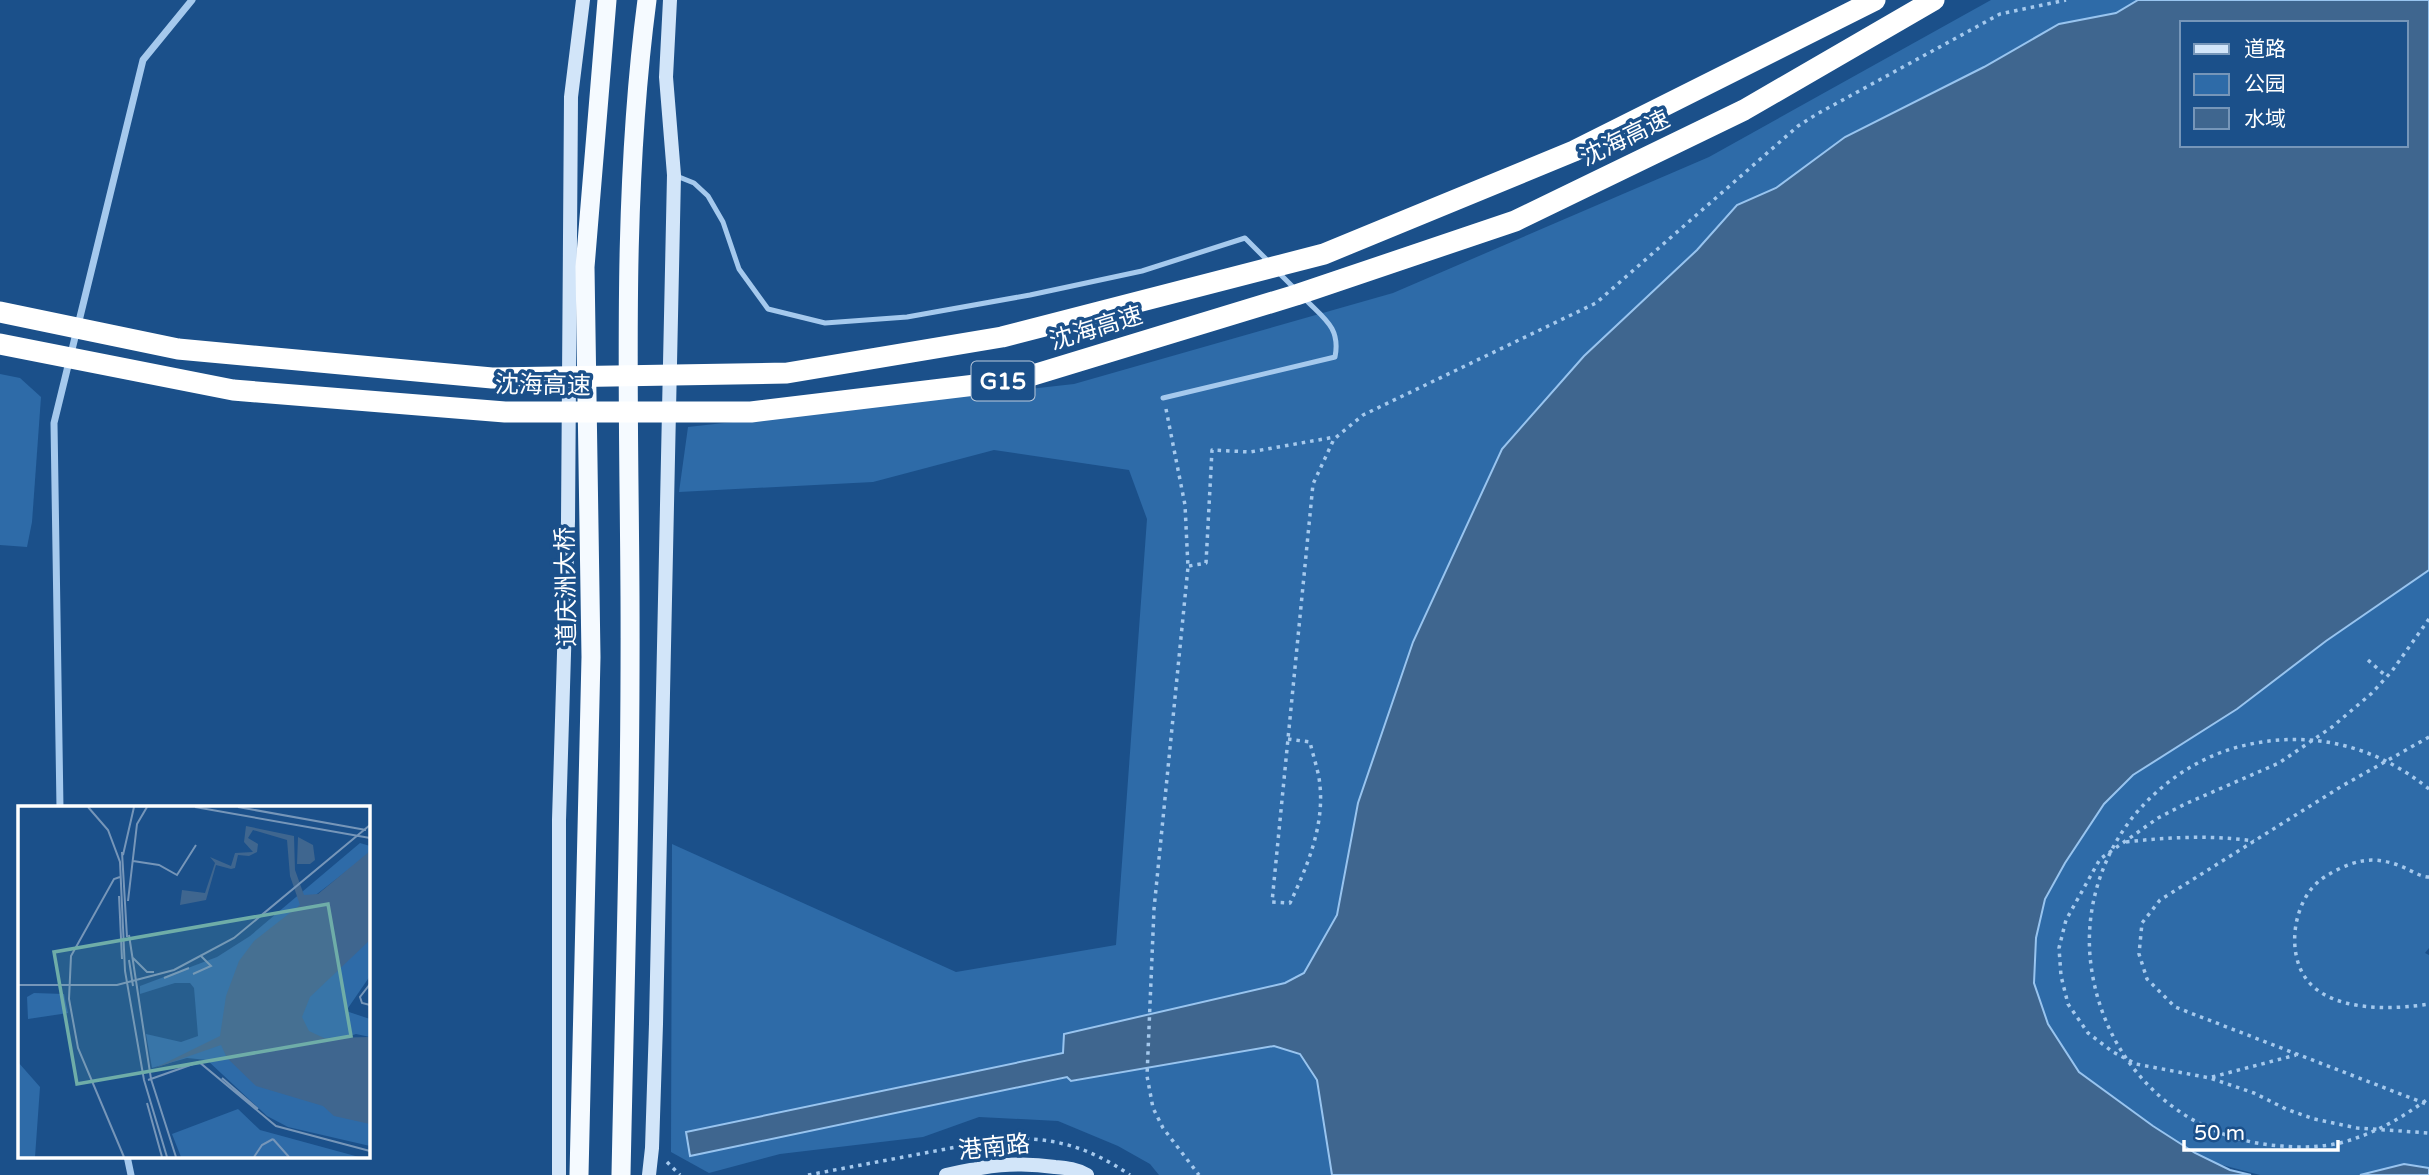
<svg xmlns="http://www.w3.org/2000/svg" width="2429" height="1175" font-family="'Varela Round','Noto Sans SC',sans-serif">
  <rect width="100%" height="100%" fill="#1b508a"/>
  <!-- green -->
  <g fill="#2e6ba8">
    <path d="M 1991,0 L 2154,0 L 1354,1175 L 1159,1175 L 1150,1164 L 1118,1146 L 1058,1121 L 979,1117 L 923,1137 L 780,1154 L 709,1173 L 671,1152 L 672,844 L 956,972 L 1116,945 L 1147,519 L 1129,470 L 994,450 L 873,482 L 679,492 L 688,427 L 1074,384 L 1393,293 L 1709,157 Z"/>
    <path d="M 0,374 L 20,378 L 41,397 L 32,522 L 27,547 L 0,545 Z"/>
    <path d="M 2429,552 L 2429,948 L 2425,953 L 2429,955 L 2429,1170 L 2400,1175 L 2260,1175 L 2162,1149 L 2046,1052 L 2010,935 L 2094,777 Z"/>
  </g>
  <!-- water -->
  <g fill="#3f668f" stroke="#98c4ef" stroke-width="2" fill-rule="evenodd">
    <path d="M 2138,0 L 2429,0 L 2429,570 L 2326,641 L 2237,709 L 2133,775 L 2104,804 L 2065,863 L 2045,899 L 2036,938 L 2034,983 L 2048,1024 L 2079,1072 L 2153,1126 L 2195,1153 L 2230,1170 L 2251,1175 L 1332,1175 L 1317,1080 L 1300,1054 L 1274,1046 L 1071,1081 L 1067,1077 L 690,1156 L 686,1132 L 1063,1053 L 1064,1034 L 1285,983 L 1304,973 L 1337,915 L 1358,803 L 1413,642 L 1502,449 L 1584,356 L 1697,250 L 1737,205 L 1776,188 L 1845,137 L 1984,67 L 2059,24 L 2116,13 ZM 2182,23 L 2406,23 L 2406,145 L 2182,145 Z"/>
    <path d="M 2404,1164 L 2429,1168 L 2429,1175 L 2360,1175 Z"/>
  </g>
  <g fill="none" stroke-linecap="round" stroke-linejoin="round">
    <!-- path -->
    <g stroke="#a5c9ed" stroke-width="3.5" stroke-dasharray="3.5 5" stroke-linecap="butt">
      <path d="M 1166,409 L 1185,505 L 1188,567 L 1154,909 L 1147,1076 L 1153,1108 L 1163,1128 L 1199,1175"/>
      <path d="M 1189,566 L 1206,563 L 1212,450 L 1250,452 L 1335,437"/>
      <path d="M 2429,619 L 2392,671 L 2372,693 L 2332,727 L 2279,763 L 2185,804 L 2158,818 L 2100,859 L 2066,920 L 2059,948 L 2061,976 L 2068,1004 L 2088,1033 L 2113,1052 L 2136,1064 L 2210,1078 L 2254,1093 L 2286,1109 L 2314,1119 L 2357,1128 L 2429,1133"/>
      <path d="M 2368,660 L 2387,677"/>
      <path d="M 2429,737 L 2342,786 L 2160,900 L 2142,923 L 2139,954 L 2147,979 L 2175,1007 L 2429,1105"/>
      <path d="M 1288,739 L 1310,742 C 1313,756 1319,772 1320,786 C 1324,827 1307,867 1290,903 L 1272,902 L 1313,484 L 1334,439 L 1363,415 L 1596,303 L 1798,126 L 1817,114 L 2000,14 L 2066,0"/>
      <path d="M 2126,842 C 2169,837 2210,835 2254,841"/>
      <path d="M 2429,877 C 2422,877 2416,873 2409,870 C 2396,863 2378,858 2362,861 C 2349,863 2329,873 2319,881 C 2293,903 2286,953 2307,980 C 2332,1012 2393,1010 2429,1004"/>
      <path d="M 2212,1077 L 2296,1055"/>
      <path d="M 667,1162 L 680,1175"/>
      <path d="M 808,1175 L 999,1139 C 1051,1136 1087,1146 1130,1175"/>
    </g>
    <!-- service -->
    <g stroke="#a5c9ed" stroke-width="5">
      <path d="M 674,175 L 694,183 L 708,196 L 723,222 L 739,269 L 768,309 L 825,323 L 907,317 L 1030,295 L 1142,271 L 1245,238 L 1270,263"/>
      <path d="M 1279,273 L 1294,288"/>
      <path d="M 1163,398 L 1335,357 C 1341,327 1323,318 1304,298"/>
    </g>
    <!-- minor -->
    <g stroke="#a5c9ed" stroke-width="7">
      <path d="M 60,808 L 54,423 L 143,60 L 192,0"/>
      <path d="M 127,1156 L 131,1175"/>
    </g>
    <!-- secondary -->
    <g stroke="#d2e5f9" stroke-width="14">
      <path d="M 559,1175 L 559,820 L 568,521 L 571,97 L 583,0"/>
      <path d="M 649,1175 L 652,1148 L 656,1024 L 674,175 L 666,77 L 670,0"/>
      <path d="M 946,1175 C 985,1166 1016,1161 1055,1167 C 1067,1168 1077,1169 1087,1175"/>
    </g>
    <!-- trunk -->
    <g stroke="#f5faff" stroke-width="19">
      <path d="M 579,1175 L 591,657 L 585,267 L 607,0"/>
      <path d="M 621,1175 C 625,982 631,789 630,596 C 629,397 621,197 647,0"/>
    </g>
    <!-- path-bridge -->
    <path stroke="#a5c9ed" stroke-width="3.5" stroke-dasharray="3.5 5" stroke-linecap="butt" d="M 2429,789 C 2376,746 2313,730 2246,745 C 2200,755 2158,784 2129,822 C 2101,860 2086,908 2090,956 C 2099,1059 2178,1140 2282,1146 C 2301,1148 2322,1147 2340,1143 C 2374,1134 2402,1118 2429,1098"/>
    <!-- motorway-bridge -->
    <g stroke="#fff" stroke-width="21">
      <path d="M 0,312 L 178,349 L 492,378 L 787,373 L 1002,337 L 1324,254 L 1574,151 L 1875,0"/>
      <path d="M 0,344 L 233,390 L 505,412 L 751,412 L 1017,380 L 1296,295 L 1515,221 L 1744,110 L 1934,0"/>
    </g>
  </g>
  <g text-anchor="middle" stroke-width="7" stroke-linejoin="round" paint-order="stroke">
    <!-- shield labels -->
    <rect fill="#1b508a" stroke="#bbcadc" stroke-width="2" x="971.5" y="361.5" width="63" height="39" rx="5"/>
    <g font-size="23" font-weight="bold" fill="#fff">
      <text x="1003" y="389">G15</text>
    </g>
    <!-- street labels -->
    <g font-size="24" fill="#fff" stroke="#1b508a">
      <text transform="translate(1625 138) rotate(-26)" y="8">沈海高速</text>
      <text transform="translate(1096 328) rotate(-17)" y="8">沈海高速</text>
      <text transform="translate(543 385) rotate(1)" y="8">沈海高速</text>
      <text transform="translate(566 587) rotate(-91)" y="8">道庆洲大桥</text>
      <text transform="translate(994 1147) rotate(-6)" y="8">港南路</text>
    </g>
  </g>
  <!-- overview -->
  <g transform="translate(18 806)">
    <rect width="352" height="352" fill="#1b508a"/>
    <path d="M 342,37 L 352,40 L 352,47 L 255,122 L 273,286 L 352,317 L 352,340 L 270,321 L 249,310 L 189,254 L 169,252 L 134,262 L 128,228 L 163,236 L 180,230 L 176,182 L 172,177 L 157,177 L 122,188 L 122,180 L 199,151 L 232,130 ZM 352,133 L 352,170 L 328,205 L 352,213 L 352,231 L 338,228 L 320,234 L 302,233 L 287,224 L 281,211 L 287,192 ZM 16,187 L 46,188 L 50,207 L 10,213 L 9,191 ZM 0,256 L 22,281 L 17,351 L 0,351 ZM 220,303 L 242,324 L 341,351 L 163,351 L 154,328 Z" fill="#2e6ba8"/>
    <path d="M 228,20 L 276,30 L 277,64 L 286,89 L 300,88 L 352,45 L 352,134 L 292,191 L 284,211 L 291,225 L 306,232 L 352,231 L 352,318 L 316,310 L 305,300 L 238,280 L 209,252 L 203,239 L 137,262 L 202,230 L 208,190 L 221,155 L 236,135 L 282,99 L 272,70 L 269,34 L 235,24 L 230,32 L 240,38 L 239,46 L 231,50 L 220,49 L 217,62 L 213,63 L 198,59 L 188,94 L 162,99 L 164,84 L 187,87 L 197,57 L 192,51 L 213,60 L 217,47 L 235,46 L 226,36 ZM 280,31 L 295,39 L 297,54 L 292,58 L 279,58 Z" fill="#3f668f"/>
    <path fill="none" stroke="#7696b9" stroke-width="2" d="M 70,1 L 90,24 L 102,56 L 107,165 L 126,274 L 149,351M 177,1 L 352,32M 220,1 L 348,24M 104,46 L 109,131M 105,49 L 116,1M 115,55 L 141,59 L 159,69 L 178,39M 102,71 L 96,73 L 53,150 L 51,193 L 60,242 L 106,351M 101,90 L 104,153M 110,95 L 119,18 L 129,1M 111,129 L 133,273 L 158,351M 115,152 L 129,166 L 136,166M 111,154 L 115,180M 175,168 L 193,160 L 182,149M 146,172 L 171,162M 352,178 L 342,191 L 344,197 L 352,199M 0,179 L 99,179 L 156,164 L 216,132 L 352,19M 204,272 L 240,303M 130,274 L 181,256 L 258,320 L 352,345M 129,297 L 144,351M 255,333 L 271,351M 236,351 L 244,339 L 255,333"/>
    <path fill="#6fada8" fill-opacity="0.15" stroke="#6fada8" stroke-width="3.5" d="M 310,98 L 333,230 L 59,278 L 36,146 Z"/>
    <rect width="352" height="352" fill="none" stroke="#fff" stroke-width="3.5"/>
  </g>
  <!-- legend -->
  <rect x="2180" y="21" width="228" height="126" fill="#1b508a" stroke="#7696b9" stroke-width="2"/>
  <rect x="2194" y="44" width="35" height="10" fill="#d2e5f9" stroke="#7696b9" stroke-width="2"/>
  <text x="2244" y="56" font-size="21" fill="#ffffff">道路</text>
  <rect x="2194" y="74" width="35" height="21" fill="#2e6ba8" stroke="#7696b9" stroke-width="2"/>
  <text x="2244" y="91" font-size="21" fill="#ffffff">公园</text>
  <rect x="2194" y="108" width="35" height="21" fill="#3f668f" stroke="#7696b9" stroke-width="2"/>
  <text x="2244" y="126" font-size="21" fill="#ffffff">水域</text>
  <!-- scale -->
  <path d="M2184 1140v10h154v-10" fill="none" stroke="#ffffff" stroke-width="3.5"/>
  <text x="2194" y="1140" font-size="21" fill="#ffffff" stroke="#1b508a" stroke-width="5" paint-order="stroke">50 m</text>
</svg>
